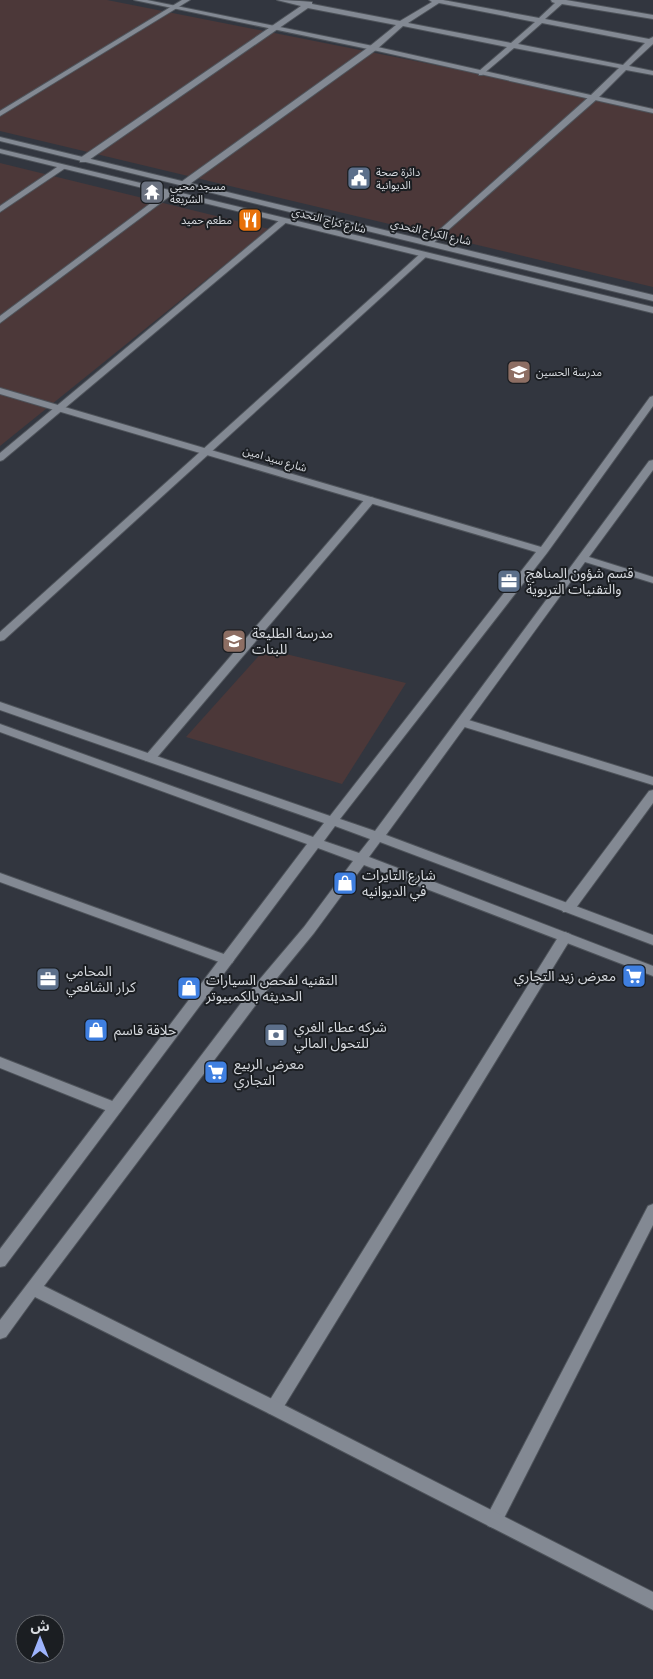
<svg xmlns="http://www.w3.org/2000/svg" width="653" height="1679" font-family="Figtree,'Noto Sans Arabic',sans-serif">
  <rect width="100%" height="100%" fill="#32363f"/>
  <!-- commercial -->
  <g fill="#4c3839">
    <path d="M 0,0 L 107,0 L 653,108 L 653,287 L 0,131 Z"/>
    <path d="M 0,163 L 269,229 L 0,446 Z"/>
    <path d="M 265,649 L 406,683 L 342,784 L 186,737 Z"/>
  </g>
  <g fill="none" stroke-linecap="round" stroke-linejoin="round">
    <!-- street casing -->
    <g stroke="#4e535a" stroke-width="2">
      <g id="street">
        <path d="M 182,0 L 190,0 L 0,116 L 0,111 Z"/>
        <path d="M 277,0 C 289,0 301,1 312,2 L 312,4 L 400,21 L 432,2 L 429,0 L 443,0 L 539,18 L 555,3 L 552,2 L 551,0 L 566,0 L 653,15 L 653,19 L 562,4 L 545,19 L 649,39 L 653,37 L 653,44 L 629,66 L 653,71 L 653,75 L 626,70 L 597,99 L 430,246 L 426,243 L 427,241 L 591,95 L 619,68 L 514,48 L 482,75 L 479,75 L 479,71 L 507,47 L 403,26 L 376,50 L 187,186 L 181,186 L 181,182 L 370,46 L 396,25 L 308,8 L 86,162 L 80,162 L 80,158 L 301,6 ZM 439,3 L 535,22 L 511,43 L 408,23 ZM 542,23 L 645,43 L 623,65 L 518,44 Z"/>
        <path d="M 60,165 L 67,167 L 0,212 L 0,206 Z"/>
        <path d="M 167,191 L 174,193 L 0,323 L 0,316 Z"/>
        <path d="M 281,219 L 288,221 L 3,460 L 0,461 L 0,453 Z"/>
        <path d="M 421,253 L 428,255 L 4,640 L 0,641 L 0,632 Z"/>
        <path d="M 370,497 L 374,498 L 374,502 L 154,761 L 146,761 L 144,758 L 146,755 L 366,498 Z"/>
        <path d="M 462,718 L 653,777 L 653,785 L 458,725 L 456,722 Z"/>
        <path d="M 653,790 L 653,803 L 573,912 L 563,912 L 562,909 L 563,906 L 649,791 Z"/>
        <path d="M 0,873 L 232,957 L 234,960 L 232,963 L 222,963 L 0,882 Z"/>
        <path d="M 565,932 L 570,934 L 572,937 L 570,940 L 280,1413 L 274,1415 L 268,1413 L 266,1408 L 268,1403 L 560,934 Z"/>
        <path d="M 0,1057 L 120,1104 L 122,1108 L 120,1112 L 115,1114 L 0,1068 Z"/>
        <path d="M 653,1204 L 653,1225 L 500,1526 L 494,1528 L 488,1526 L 485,1520 L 488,1514 L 648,1206 Z"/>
      </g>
    </g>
    <!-- secondary casing -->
    <g stroke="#4e535a" stroke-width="2">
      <g id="secondary">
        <path d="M 134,0 L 147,0 L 373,46 L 653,109 L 653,113 L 373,50 Z"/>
        <path d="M 0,137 L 653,295 L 653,301 L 0,141 Z"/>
        <path d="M 0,149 L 653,307 L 653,313 L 0,153 Z"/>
        <path d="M 0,388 L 541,547 L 650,397 L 653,396 L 653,406 L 547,553 L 340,819 L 375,831 L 649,461 L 653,460 L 653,470 L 589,557 L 653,577 L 653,583 L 585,562 L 386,835 L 653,935 L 653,945 L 380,842 L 369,857 L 653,966 L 653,976 L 364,865 L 314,933 L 264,994 L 44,1286 L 280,1403 L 653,1592 L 653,1610 L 268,1413 L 35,1297 L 6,1337 L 0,1339 L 0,1320 L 254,986 L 304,927 L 353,861 L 318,848 L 5,1266 L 0,1267 L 0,1249 L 307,844 L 0,732 L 0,724 L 313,837 L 324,823 L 0,710 L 0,702 L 330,816 L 536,552 L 0,394 ZM 335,826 L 370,839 L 359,853 L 324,841 Z"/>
      </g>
    </g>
    <!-- street -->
    <use href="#street" fill="#838993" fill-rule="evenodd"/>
    <!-- secondary -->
    <use href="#secondary" fill="#838993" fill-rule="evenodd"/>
  </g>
  <!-- icons -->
  <defs>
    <g id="civic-square" transform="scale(1.25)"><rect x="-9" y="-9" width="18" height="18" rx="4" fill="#5c6f8a" stroke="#1b1e22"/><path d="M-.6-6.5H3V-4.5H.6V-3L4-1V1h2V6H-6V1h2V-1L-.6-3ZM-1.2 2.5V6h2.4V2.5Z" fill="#fff"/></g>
    <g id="temple-square" transform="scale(1.25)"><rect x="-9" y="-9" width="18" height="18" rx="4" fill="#6b7280" stroke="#1b1e22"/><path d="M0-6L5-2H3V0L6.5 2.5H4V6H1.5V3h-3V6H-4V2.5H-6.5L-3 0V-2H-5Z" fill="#fff"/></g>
    <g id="restaurant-square" transform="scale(1.25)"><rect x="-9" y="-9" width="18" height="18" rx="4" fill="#e8710a" stroke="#1b1e22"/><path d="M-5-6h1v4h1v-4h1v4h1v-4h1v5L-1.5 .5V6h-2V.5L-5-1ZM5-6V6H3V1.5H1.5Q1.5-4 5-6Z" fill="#fff"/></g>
    <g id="school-square" transform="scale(1.25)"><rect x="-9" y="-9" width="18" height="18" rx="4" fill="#8d6e63" stroke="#1b1e22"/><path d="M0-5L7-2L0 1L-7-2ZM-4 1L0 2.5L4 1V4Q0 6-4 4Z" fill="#fff"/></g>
    <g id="office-square" transform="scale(1.25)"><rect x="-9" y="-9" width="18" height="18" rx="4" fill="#5c6f8a" stroke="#1b1e22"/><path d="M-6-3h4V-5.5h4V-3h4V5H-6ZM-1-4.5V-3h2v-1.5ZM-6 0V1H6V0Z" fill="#fff"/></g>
    <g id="shop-square" transform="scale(1.25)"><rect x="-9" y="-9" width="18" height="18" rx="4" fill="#3f7fe0" stroke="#1b1e22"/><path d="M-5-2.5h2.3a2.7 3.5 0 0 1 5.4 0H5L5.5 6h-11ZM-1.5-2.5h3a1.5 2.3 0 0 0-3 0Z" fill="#fff"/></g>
    <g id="supermarket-square" transform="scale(1.25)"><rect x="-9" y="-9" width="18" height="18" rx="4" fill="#3f7fe0" stroke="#1b1e22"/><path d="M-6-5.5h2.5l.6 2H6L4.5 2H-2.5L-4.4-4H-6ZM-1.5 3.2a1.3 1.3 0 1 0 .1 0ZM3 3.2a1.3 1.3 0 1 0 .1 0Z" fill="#fff"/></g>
    <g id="bank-square" transform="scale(1.25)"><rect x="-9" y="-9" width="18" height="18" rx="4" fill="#5c6f8a" stroke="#1b1e22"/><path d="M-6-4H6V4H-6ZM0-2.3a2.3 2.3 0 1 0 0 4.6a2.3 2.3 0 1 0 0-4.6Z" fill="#fff"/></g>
  </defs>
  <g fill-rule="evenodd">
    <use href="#civic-square" x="359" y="178"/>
    <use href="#temple-square" x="152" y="192"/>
    <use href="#restaurant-square" x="250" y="220"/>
    <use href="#school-square" x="519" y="372"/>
    <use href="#office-square" x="509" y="581"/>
    <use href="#school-square" x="234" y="641"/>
    <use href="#shop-square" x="345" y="883"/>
    <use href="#supermarket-square" x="634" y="976"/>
    <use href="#office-square" x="48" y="979"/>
    <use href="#shop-square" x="189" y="988"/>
    <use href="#shop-square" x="96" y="1030"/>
    <use href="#bank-square" x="276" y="1035"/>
    <use href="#supermarket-square" x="216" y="1072"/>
  </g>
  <g text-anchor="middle" stroke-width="4" stroke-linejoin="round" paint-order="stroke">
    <!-- far-poi labels -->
    <g font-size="11" fill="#d7dadf" stroke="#1b1e22" text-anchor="start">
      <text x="376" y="176">دائرة صحة<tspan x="376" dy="13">الديوانية</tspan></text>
      <text x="170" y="190">مسجد محيي<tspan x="170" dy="13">الشريعة</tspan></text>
      <text x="232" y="224" text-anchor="end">مطعم حميد</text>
      <text x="536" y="376">مدرسة الحسين</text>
    </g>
    <!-- far-street labels -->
    <g font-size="11" fill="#d7dadf" stroke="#1b1e22">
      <text transform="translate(329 220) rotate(14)" y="4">شارع كراج التحدي</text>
      <text transform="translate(431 232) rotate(13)" y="4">شارع الكراج التحدي</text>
      <text transform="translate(275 459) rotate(16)" y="4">شارع سيد امين</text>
    </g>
    <!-- poi labels -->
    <g font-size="14" fill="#d7dadf" stroke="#1b1e22" text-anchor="start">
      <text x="526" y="578">قسم شؤون المناهج<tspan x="526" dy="16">والتقنيات التربوية</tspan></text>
      <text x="252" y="638">مدرسة الطليعة<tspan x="252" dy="16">للبنات</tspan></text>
      <text x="362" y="880">شارع التايرات<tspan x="362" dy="16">في الديوانيه</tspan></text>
      <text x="66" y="976">المحامي<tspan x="66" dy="16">كرار الشافعي</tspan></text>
      <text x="616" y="981" text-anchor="end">معرض زيد التجاري</text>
      <text x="206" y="985">التقنيه لفحص السيارات<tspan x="206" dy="16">الحديثه بالكمبيوتر</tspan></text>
      <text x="294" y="1032">شركه عطاء الغري<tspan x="294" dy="16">للتحول المالي</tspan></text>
      <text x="114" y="1035">حلاقة قاسم</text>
      <text x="234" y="1069">معرض الربيع<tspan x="234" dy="16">التجاري</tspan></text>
    </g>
  </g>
  <!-- north arrow -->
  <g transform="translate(40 1639)"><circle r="24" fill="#1b1e22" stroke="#66696e"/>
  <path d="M0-4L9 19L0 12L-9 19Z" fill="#9eb4fd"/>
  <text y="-8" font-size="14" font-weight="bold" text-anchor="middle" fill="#d7dadf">ش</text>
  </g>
</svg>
